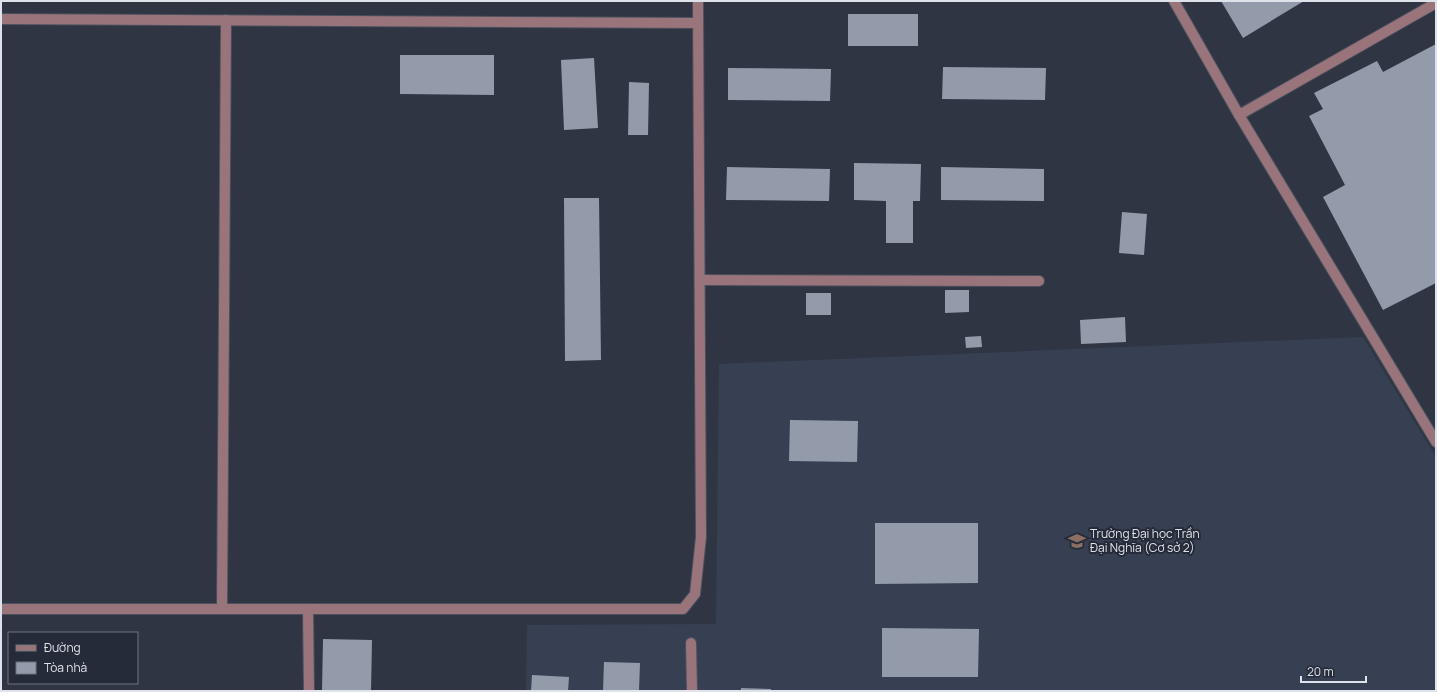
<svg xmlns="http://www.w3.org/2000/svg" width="1437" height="692" font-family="Manrope,sans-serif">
  <rect width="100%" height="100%" fill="#2f3543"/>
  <!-- built -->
  <path fill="#374053" d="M 1363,337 L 1436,457 L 1436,691 L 526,691 L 527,625 L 716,624 L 719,364 Z"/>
  <!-- building -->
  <g fill="#939bab">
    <path d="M 1221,1 L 1304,1 L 1243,38 Z"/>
    <rect x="848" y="14" width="70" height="32"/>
    <path d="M 1436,44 L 1436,283 L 1383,310 L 1323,197 L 1345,185 L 1309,116 L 1323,109 L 1314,93 L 1377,61 L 1383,72 Z"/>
    <path d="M 400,55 L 494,55 L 494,95 L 400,94 Z"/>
    <path d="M 594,58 L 598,128 L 564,130 L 561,60 Z"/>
    <path d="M 943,67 L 1046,68 L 1045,100 L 942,99 Z"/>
    <path d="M 728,68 L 831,69 L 830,101 L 728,100 Z"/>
    <path d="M 629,82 L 649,83 L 648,135 L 628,135 Z"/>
    <path d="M 854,163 L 921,164 L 920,201 L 913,201 L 913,243 L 886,243 L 886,201 L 854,200 Z"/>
    <path d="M 727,167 L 830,169 L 829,201 L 726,200 Z"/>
    <path d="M 941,167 L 1044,169 L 1044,201 L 941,200 Z"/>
    <path d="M 564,198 L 599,198 L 601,360 L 565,361 Z"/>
    <path d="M 1122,212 L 1147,214 L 1144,255 L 1119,253 Z"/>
    <path d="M 945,290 L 969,290 L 969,312 L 945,313 Z"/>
    <rect x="806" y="293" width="25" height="22"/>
    <path d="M 1125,317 L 1126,342 L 1081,344 L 1080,320 Z"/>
    <path d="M 981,336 L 982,347 L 966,348 L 965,337 Z"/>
    <path d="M 790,420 L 858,421 L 857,462 L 789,461 Z"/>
    <path d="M 875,523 L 978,523 L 978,583 L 875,584 Z"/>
    <path d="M 882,628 L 979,629 L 978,677 L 882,677 Z"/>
    <path d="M 323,639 L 372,640 L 371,691 L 322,691 Z"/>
    <path d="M 604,662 L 640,663 L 639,691 L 603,691 Z"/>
    <path d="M 532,675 L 569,677 L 568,691 L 531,691 Z"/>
    <path d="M 741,688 L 771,689 L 771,691 L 741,691 Z"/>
  </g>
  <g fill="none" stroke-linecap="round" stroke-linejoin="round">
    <!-- minor casing -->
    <g stroke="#4b515e" stroke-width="12">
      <g id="minor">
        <path d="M 1174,1 L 1239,115 L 1436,442"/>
        <path d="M 1,19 L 698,23"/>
        <path d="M 1239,115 L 1436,3"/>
        <path d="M 700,280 L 1039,281"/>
        <path d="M 1,609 L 683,609 L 695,594 L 701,537 L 698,1"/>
        <path d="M 222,609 L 226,20"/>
        <path d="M 308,609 L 309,691"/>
        <path d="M 691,643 L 692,691"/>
      </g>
    </g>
    <!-- minor -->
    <use href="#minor" stroke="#9a747b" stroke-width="10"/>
  </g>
  <!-- icons -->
  <defs>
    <g id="school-bare" transform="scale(1.38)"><path d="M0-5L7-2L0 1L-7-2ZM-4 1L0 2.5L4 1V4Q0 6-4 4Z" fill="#8d6e63" stroke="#252b38" stroke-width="2.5" paint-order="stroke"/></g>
  </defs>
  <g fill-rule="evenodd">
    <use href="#school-bare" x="1077" y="541"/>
  </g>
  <g text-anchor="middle" stroke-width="4" stroke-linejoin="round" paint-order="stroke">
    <!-- poi labels -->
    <g font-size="12" fill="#dee2ea" stroke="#252b38" text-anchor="start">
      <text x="1090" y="538">Trường Đại học Trần<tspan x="1090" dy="14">Đại Nghĩa (Cơ sở 2)</tspan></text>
    </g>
  </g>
  <!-- border -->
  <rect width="1437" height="692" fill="none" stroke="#dee2ea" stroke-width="4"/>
  <!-- legend -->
  <rect x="8" y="632" width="130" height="52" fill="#252b38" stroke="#6f747f"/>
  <rect x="16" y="645" width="20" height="6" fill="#9a747b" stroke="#6f747f"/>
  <text x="44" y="652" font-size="12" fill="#dee2ea">Đường</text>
  <rect x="16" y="662" width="20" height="12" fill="#939bab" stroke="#6f747f"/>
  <text x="44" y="672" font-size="12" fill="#dee2ea">Tòa nhà</text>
  <!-- scale -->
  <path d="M1301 676v6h65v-6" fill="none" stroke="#dee2ea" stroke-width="2"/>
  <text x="1307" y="676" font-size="12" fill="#dee2ea" stroke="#252b38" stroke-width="3" paint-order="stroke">20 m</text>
</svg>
